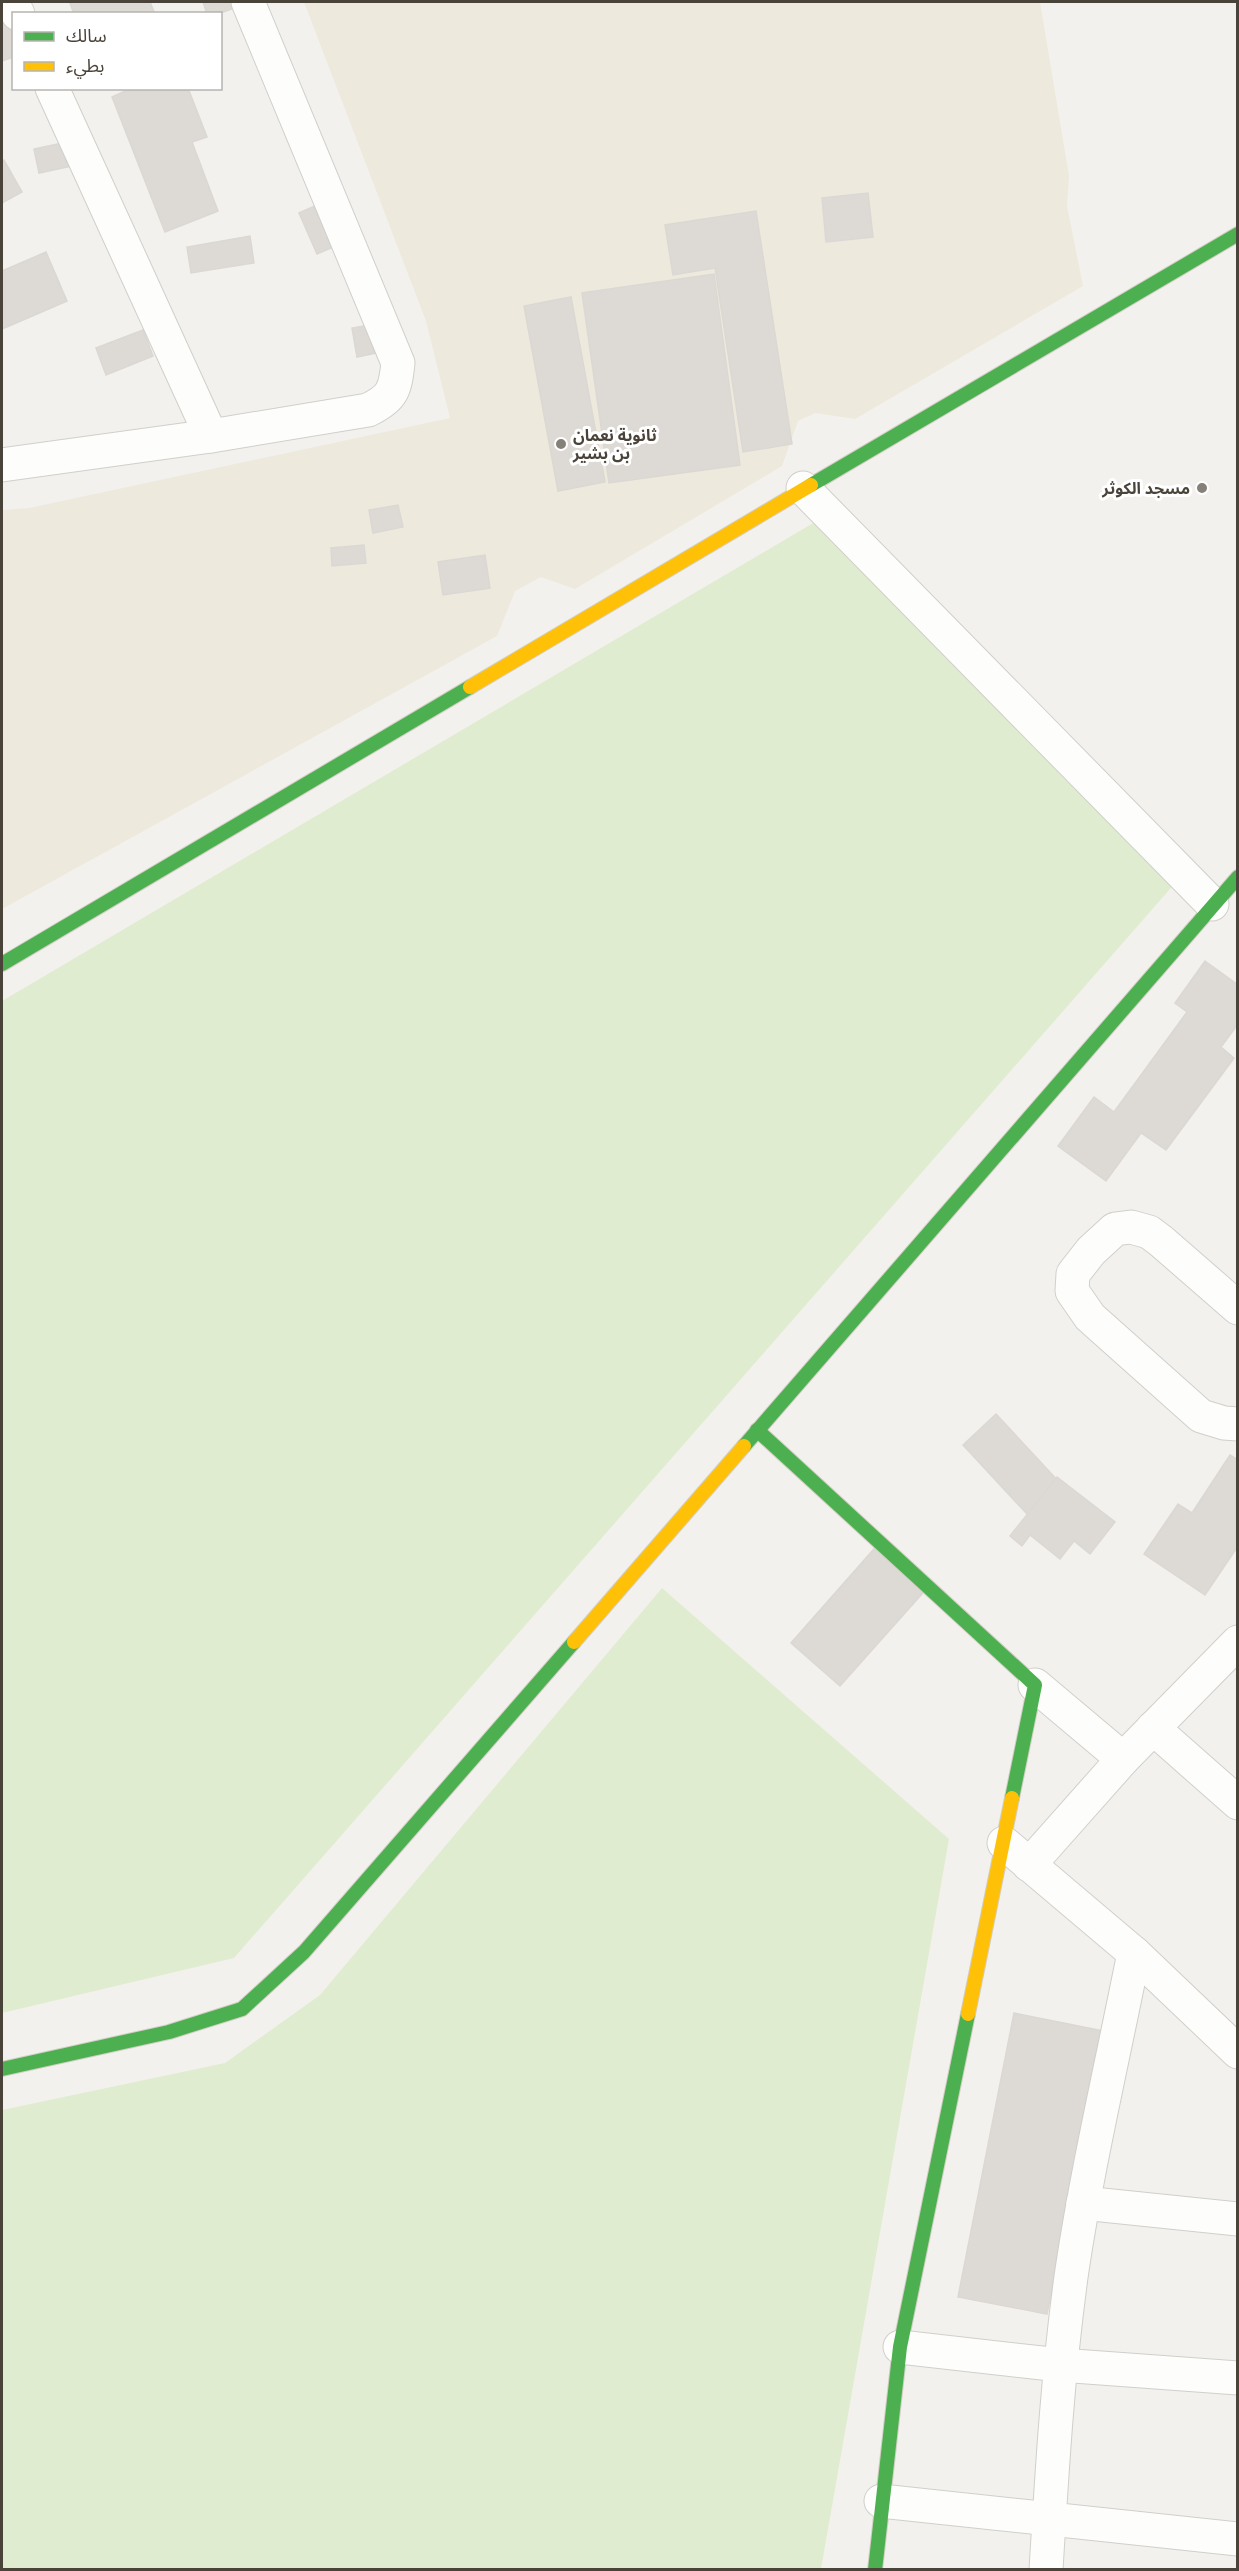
<svg xmlns="http://www.w3.org/2000/svg" width="1239" height="2571" font-family="Overpass,'Noto Sans Arabic',sans-serif">
  <rect width="100%" height="100%" fill="#f3f1ed"/>
  <!-- education -->
  <path fill="#ede9dd" d="M 304,2 L 1040,2 L 1069,176 L 1067,206 L 1083,286 L 855,419 L 815,413 L 798,421 L 782,466 L 575,589 L 541,577 L 515,591 L 497,636 L 2,909 L 2,510 L 29,508 L 450,418 L 426,321 Z"/>
  <!-- green -->
  <g fill="#e0eccf">
    <path d="M 820,519 L 1177,881 L 234,1958 L 2,2013 L 2,1001 Z"/>
    <path d="M 662,1588 L 949,1839 L 821,2569 L 2,2569 L 2,2110 L 225,2063 L 320,1995 Z"/>
  </g>
  <!-- building -->
  <g fill="#dddad6" stroke="#dbd8d3" stroke-width="1.5">
    <path d="M 75,2 L 150,2 L 155,14 L 74,14 L 70,3 Z"/>
    <path d="M 203,2 L 244,2 L 245,4 L 218,14 L 207,14 Z"/>
    <path d="M 2,11 L 14,14 L 14,57 L 2,61 Z"/>
    <path d="M 132,88 L 188,88 L 207,137 L 192,142 L 218,211 L 165,232 L 112,97 Z"/>
    <path d="M 72,141 L 77,165 L 39,173 L 34,149 Z"/>
    <path d="M 4,160 L 22,192 L 2,203 L 2,161 Z"/>
    <path d="M 868,193 L 873,237 L 826,242 L 822,198 Z"/>
    <path d="M 331,199 L 349,240 L 317,254 L 299,213 Z"/>
    <path d="M 756,211 L 792,444 L 743,452 L 715,268 L 673,275 L 665,225 Z"/>
    <path d="M 250,236 L 254,263 L 191,273 L 187,247 Z"/>
    <path d="M 46,252 L 67,301 L 2,329 L 2,271 Z"/>
    <path d="M 714,274 L 740,465 L 609,483 L 582,293 Z"/>
    <path d="M 571,297 L 605,482 L 558,491 L 524,306 Z"/>
    <path d="M 386,322 L 391,350 L 357,357 L 352,328 Z"/>
    <path d="M 143,330 L 153,356 L 106,375 L 96,348 Z"/>
    <path d="M 398,505 L 403,527 L 373,533 L 369,510 Z"/>
    <path d="M 364,545 L 366,563 L 332,566 L 331,548 Z"/>
    <path d="M 485,555 L 490,588 L 443,595 L 438,562 Z"/>
    <path d="M 1205,961 L 1238,985 L 1238,1024 L 1221,1047 L 1234,1058 L 1166,1150 L 1141,1133 L 1106,1181 L 1058,1146 L 1094,1097 L 1114,1112 L 1187,1012 L 1175,1003 Z"/>
    <path d="M 996,1414 L 1060,1483 L 1027,1514 L 963,1445 Z"/>
    <path d="M 1230,1455 L 1238,1460 L 1238,1546 L 1205,1595 L 1144,1554 L 1178,1504 L 1192,1513 Z"/>
    <path d="M 1057,1477 L 1115,1522 L 1090,1554 L 1074,1541 L 1060,1559 L 1030,1535 L 1022,1546 L 1010,1536 Z"/>
    <path d="M 880,1542 L 929,1586 L 840,1686 L 791,1643 Z"/>
    <path d="M 1014,2013 L 1104,2031 L 1047,2314 L 958,2297 Z"/>
  </g>
  <g fill="none" stroke-linecap="round" stroke-linejoin="round">
    <!-- street casing -->
    <g stroke="#d1cfcb" stroke-width="35">
      <g id="street">
        <path d="M 12,2 L 18,14"/>
        <path d="M 52,88 L 211,436"/>
        <path d="M 2,465 L 211,436 L 368,410 C 393,398 395,390 398,363 L 248,2"/>
        <path d="M 803,488 L 1212,904"/>
        <path d="M 1238,1308 L 1161,1241 L 1149,1232 L 1131,1227 L 1115,1229 L 1091,1251 L 1073,1274 L 1072,1291 L 1090,1317 L 1201,1416 L 1224,1423 L 1238,1424"/>
        <path d="M 1035,1685 L 1123,1759"/>
        <path d="M 1153,1728 L 1238,1803"/>
        <path d="M 1004,1843 L 1134,1953 L 1238,2052"/>
        <path d="M 1029,1865 L 1123,1759 L 1238,1642"/>
        <path d="M 1083,2203 L 1238,2219"/>
        <path d="M 900,2347 L 1060,2365 L 1238,2378"/>
        <path d="M 881,2501 L 1238,2539"/>
        <path d="M 1046,2570 C 1052,2470 1058,2369 1072,2270 C 1088,2164 1113,2059 1134,1953"/>
      </g>
    </g>
    <!-- fast casing -->
    <g stroke="#d2cec4" stroke-width="16">
      <g id="fast">
        <path d="M 811,485 L 1238,234"/>
        <path d="M 2,964 L 470,687"/>
        <path d="M 757,1430 L 1035,1685 L 1012,1798"/>
        <path d="M 744,1446 L 1238,877"/>
        <path d="M 2,2069 L 169,2032 L 242,2009 L 304,1952 L 574,1642"/>
        <path d="M 875,2570 L 900,2347 L 968,2014"/>
      </g>
    </g>
    <!-- slow casing -->
    <g stroke="#d2cec4" stroke-width="16">
      <g id="slow">
        <path d="M 470,687 L 811,485"/>
        <path d="M 574,1642 L 744,1446"/>
        <path d="M 968,2014 L 1012,1798"/>
      </g>
    </g>
    <!-- street -->
    <use href="#street" stroke="#fdfdfc" stroke-width="33"/>
    <!-- fast -->
    <use href="#fast" stroke="#4caf50" stroke-width="14"/>
    <!-- slow -->
    <use href="#slow" stroke="#ffc107" stroke-width="14"/>
  </g>
  <!-- markers -->
  <g fill="#858078" stroke="#fff" stroke-width="2">
    <circle cx="561" cy="444" r="6"/>
    <circle cx="1202" cy="488" r="6"/>
  </g>
  <g text-anchor="middle" stroke-width="6" stroke-linejoin="round" paint-order="stroke">
    <!-- poi labels -->
    <g font-size="16" font-weight="bold" fill="#4a4339" stroke="#fff" text-anchor="start">
      <text x="573" y="441">ثانوية نعمان<tspan x="573" dy="18">بن بشير</tspan></text>
      <text x="1190" y="494" text-anchor="end">مسجد الكوثر</text>
    </g>
  </g>
  <!-- border -->
  <rect width="1239" height="2571" fill="none" stroke="#4a4339" stroke-width="6"/>
  <!-- legend -->
  <rect x="12" y="12" width="210" height="78" fill="#ffffff" stroke="#b7b4b0" stroke-width="1.5"/>
  <rect x="24" y="32" width="30" height="9" fill="#4caf50" stroke="#b7b4b0" stroke-width="1.5"/>
  <text x="66" y="42" font-size="18" fill="#4a4339">سالك</text>
  <rect x="24" y="62" width="30" height="9" fill="#ffc107" stroke="#b7b4b0" stroke-width="1.5"/>
  <text x="66" y="72" font-size="18" fill="#4a4339">بطيء</text>
</svg>
